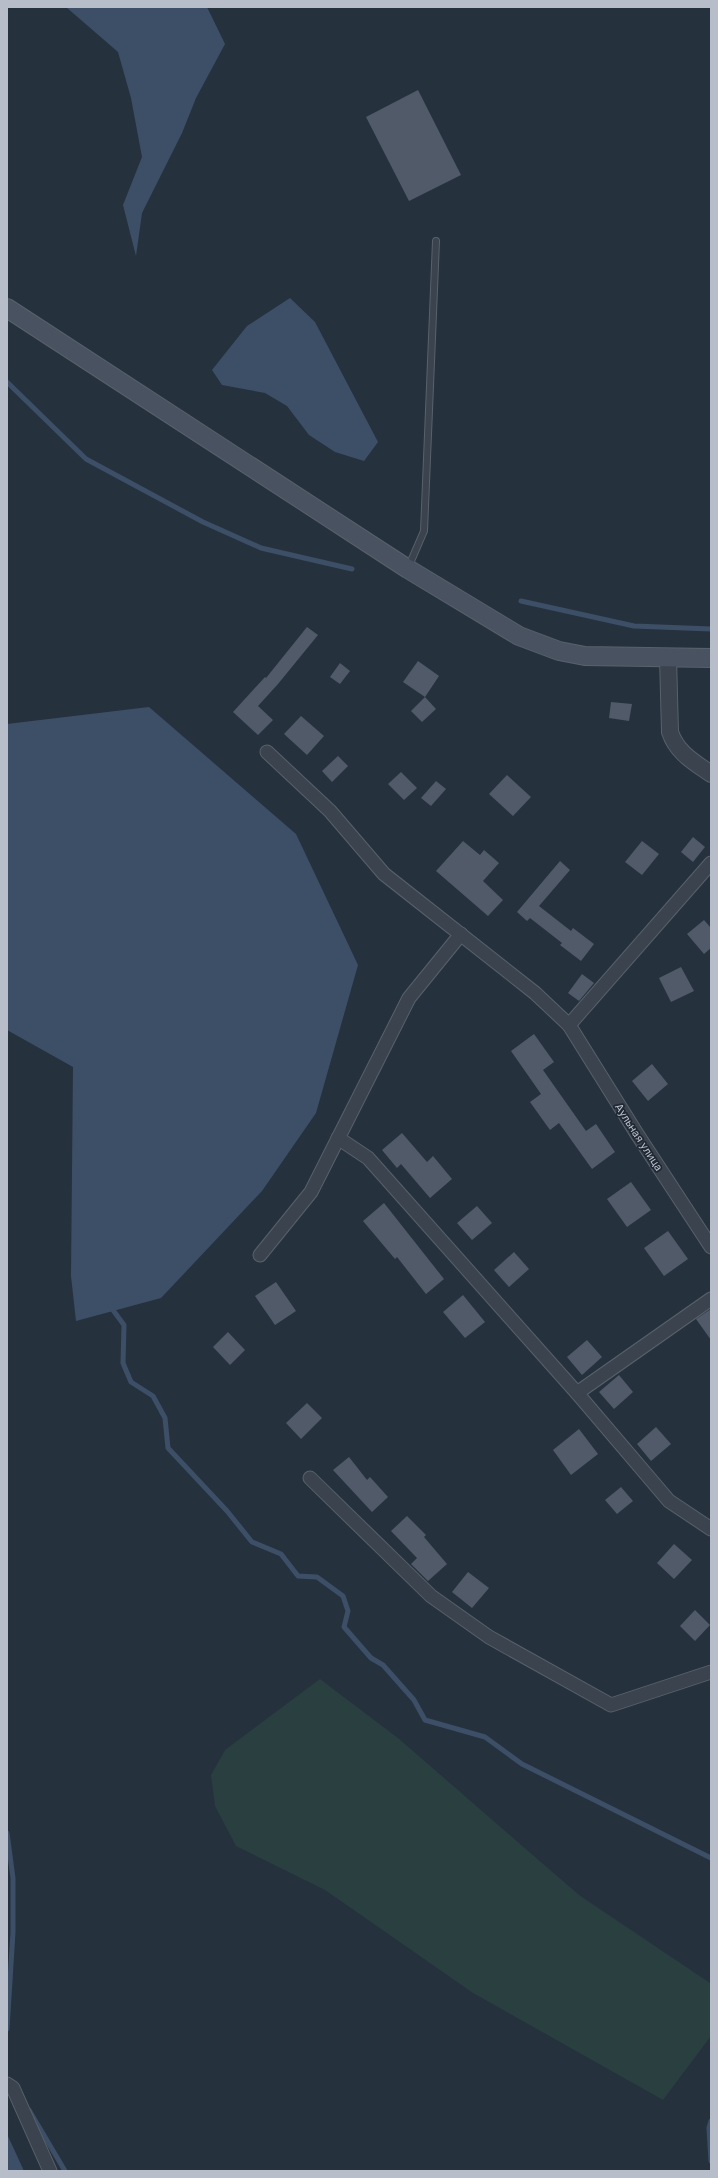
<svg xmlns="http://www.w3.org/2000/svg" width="718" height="2178" font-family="Rubik,sans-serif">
  <rect width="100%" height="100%" fill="#26313e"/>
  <!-- green -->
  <path fill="#293f40" d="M 320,1679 L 398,1738 L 579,1895 L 710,1983 L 711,2036 L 663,2100 L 473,1993 L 325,1890 L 236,1846 L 215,1806 L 211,1775 L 225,1750 Z"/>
  <!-- water -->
  <g fill="#3d4f66">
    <path d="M 66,7 L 207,7 L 225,44 L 196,98 L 182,133 L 142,213 L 136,256 L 123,205 L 142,157 L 131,98 L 118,52 Z"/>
    <path d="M 290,298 L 315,322 L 378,442 L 364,461 L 335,452 L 309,435 L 287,406 L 265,393 L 222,385 L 212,370 L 247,326 Z"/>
    <path d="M 149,707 L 296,834 L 358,965 L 316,1113 L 262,1191 L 161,1298 L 76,1321 L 71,1276 L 73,1067 L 7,1030 L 7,724 Z"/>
    <path d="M 7,2134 L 24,2171 L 7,2171 Z"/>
  </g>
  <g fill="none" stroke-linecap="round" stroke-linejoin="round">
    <!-- stream -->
    <g stroke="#3d4f66" stroke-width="5">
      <path d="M 7,382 L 86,459 L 203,522 L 261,548 L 352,569"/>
      <path d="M 521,601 L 634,626 L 711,629"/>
      <path d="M 110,1306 L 124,1325 L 123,1363 L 131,1382 L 153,1396 L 165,1418 L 168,1448 L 227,1511 L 252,1542 L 281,1554 L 298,1576 L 317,1577 L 343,1596 L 348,1611 L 344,1627 L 371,1658 L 383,1665 L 414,1700 L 425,1720 L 485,1737 L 522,1764 L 711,1858"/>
      <path d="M 7,1833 L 13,1878 L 13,1932 L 7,2029"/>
      <path d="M 29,2110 L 65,2171"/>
      <path d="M 711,2121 L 709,2128 L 711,2161"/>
    </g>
  </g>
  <!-- building -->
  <g fill="#505a69">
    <path d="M 418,90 L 461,175 L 409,201 L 366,117 Z"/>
    <path d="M 307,627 L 318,635 L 278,684 L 258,706 L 273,720 L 258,735 L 233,712 L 265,677 L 266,678 Z"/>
    <path d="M 418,661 L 439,676 L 425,697 L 403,682 Z"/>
    <path d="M 340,663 L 350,671 L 340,684 L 330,677 Z"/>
    <path d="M 425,697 L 436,709 L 422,722 L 411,711 Z"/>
    <path d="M 611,702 L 632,704 L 629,721 L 609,718 Z"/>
    <path d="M 301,716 L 324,736 L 307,755 L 284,734 Z"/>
    <path d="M 338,756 L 348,766 L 332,782 L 322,771 Z"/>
    <path d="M 401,772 L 417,788 L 404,800 L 388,784 Z"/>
    <path d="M 507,775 L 531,797 L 513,816 L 489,794 Z"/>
    <path d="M 436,781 L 446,789 L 431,806 L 421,798 Z"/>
    <path d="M 693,837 L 705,847 L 693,862 L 681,852 Z"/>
    <path d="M 463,841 L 480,855 L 484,850 L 499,863 L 483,881 L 503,900 L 488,916 L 436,871 Z"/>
    <path d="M 642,841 L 659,854 L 642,875 L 625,862 Z"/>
    <path d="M 560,861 L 570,870 L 539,906 L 571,931 L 573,928 L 594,944 L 581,961 L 560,945 L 562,943 L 530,918 L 527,921 L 517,912 Z"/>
    <path d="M 704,920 L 711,928 L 711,948 L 704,954 L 687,934 Z"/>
    <path d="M 681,967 L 694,991 L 671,1002 L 659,978 Z"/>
    <path d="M 582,974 L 594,983 L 579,1001 L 568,993 Z"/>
    <path d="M 534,1034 L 554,1062 L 543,1070 L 586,1131 L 596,1124 L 615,1152 L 592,1169 L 559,1123 L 550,1130 L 530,1102 L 541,1094 L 511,1051 Z"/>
    <path d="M 652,1064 L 668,1084 L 648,1101 L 632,1081 Z"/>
    <path d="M 402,1133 L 427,1162 L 433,1156 L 452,1179 L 430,1198 L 401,1164 L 397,1168 L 382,1150 Z"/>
    <path d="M 631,1182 L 651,1210 L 627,1227 L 607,1199 Z"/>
    <path d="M 384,1203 L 444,1279 L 426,1294 L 397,1257 L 395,1259 L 363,1221 Z"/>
    <path d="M 477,1206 L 492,1223 L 472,1240 L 457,1223 Z"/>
    <path d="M 668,1231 L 688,1259 L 664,1276 L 644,1248 Z"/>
    <path d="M 514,1252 L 529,1269 L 509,1287 L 494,1270 Z"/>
    <path d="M 276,1282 L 296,1311 L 275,1325 L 255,1296 Z"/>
    <path d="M 463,1295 L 485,1322 L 465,1338 L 443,1312 Z"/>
    <path d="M 711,1309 L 711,1340 L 696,1319 Z"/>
    <path d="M 228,1332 L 245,1350 L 230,1365 L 213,1347 Z"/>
    <path d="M 587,1340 L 602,1357 L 582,1375 L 567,1357 Z"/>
    <path d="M 619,1375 L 633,1392 L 614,1409 L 599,1392 Z"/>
    <path d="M 307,1403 L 322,1418 L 301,1439 L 286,1423 Z"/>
    <path d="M 656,1427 L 671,1444 L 651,1461 L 637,1444 Z"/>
    <path d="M 579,1429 L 598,1454 L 571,1475 L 553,1450 Z"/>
    <path d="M 349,1457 L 367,1480 L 370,1477 L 388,1497 L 372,1512 L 333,1470 Z"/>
    <path d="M 621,1487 L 633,1501 L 617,1514 L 605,1500 Z"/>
    <path d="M 407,1516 L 426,1535 L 424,1537 L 447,1564 L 428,1581 L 411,1564 L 417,1558 L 391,1531 Z"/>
    <path d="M 674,1544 L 692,1560 L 674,1579 L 657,1563 Z"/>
    <path d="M 468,1572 L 489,1588 L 472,1608 L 452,1592 Z"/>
    <path d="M 695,1610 L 710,1625 L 695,1641 L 680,1626 Z"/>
  </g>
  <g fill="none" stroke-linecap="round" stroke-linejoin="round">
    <!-- service casing -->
    <g stroke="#58616c" stroke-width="8">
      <path id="service" d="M 408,568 L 424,531 L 436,241"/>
    </g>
    <!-- minor casing -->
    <g stroke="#58616c" stroke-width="15">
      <g id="minor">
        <path d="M 267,752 L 330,811 L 384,874 L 535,993 L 569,1025 L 711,863"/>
        <path d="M 569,1025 L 637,1134 L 711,1247"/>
        <path d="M 338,1138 L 368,1158 L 577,1393 L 669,1501 L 711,1529"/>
        <path d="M 260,1255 L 311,1192 L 409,998 L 461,934"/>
        <path d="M 577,1393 L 711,1299"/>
        <path d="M 310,1478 L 431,1596 L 489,1637 L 611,1705 L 711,1672"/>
        <path d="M 7,2084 L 13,2088 L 50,2171"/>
      </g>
    </g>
    <!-- tertiary casing -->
    <g stroke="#58616c" stroke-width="18">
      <path id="tertiary" d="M 668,657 L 670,732 C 677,753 694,762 711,774"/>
    </g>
    <!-- secondary casing -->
    <g stroke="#58616c" stroke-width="20">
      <path id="secondary" d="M 7,308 L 408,569 L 519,636 L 559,651 L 585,656 L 711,658"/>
    </g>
    <!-- service -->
    <use href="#service" stroke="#3a434e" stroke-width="6"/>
    <!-- minor -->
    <use href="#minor" stroke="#3a434e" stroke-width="13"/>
    <!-- tertiary -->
    <use href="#tertiary" stroke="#3a434e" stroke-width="16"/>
    <!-- secondary -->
    <use href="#secondary" stroke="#495261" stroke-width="18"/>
  </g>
  <g text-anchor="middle" stroke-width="3.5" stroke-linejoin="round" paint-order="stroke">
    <!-- street labels -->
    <g font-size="11" fill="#b7bec9" stroke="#1f2833">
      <text transform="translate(639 1137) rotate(57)" y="4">Аульная улица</text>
    </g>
  </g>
  <!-- border -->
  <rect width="718" height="2178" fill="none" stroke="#b7bec9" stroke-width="16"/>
</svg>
